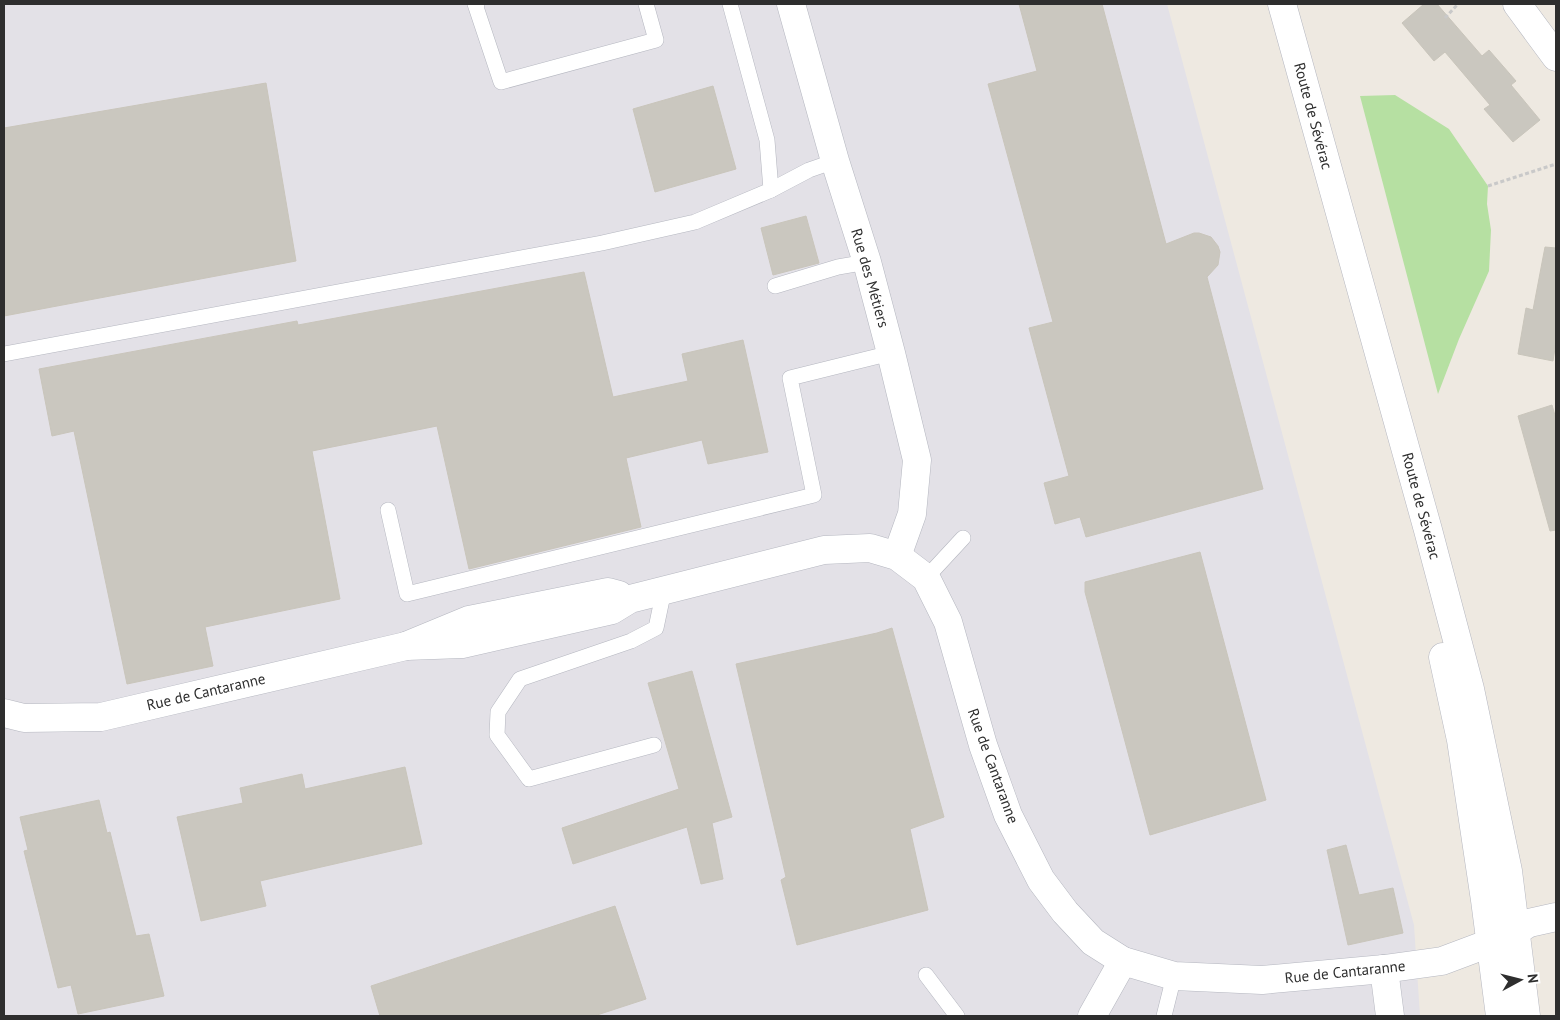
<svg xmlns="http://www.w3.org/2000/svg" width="1560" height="1020" font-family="'PT Sans',sans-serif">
  <rect width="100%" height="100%" fill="#eee9e1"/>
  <!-- industrial -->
  <path fill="#e3e1e7" d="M 4,4 L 1167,4 L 1414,925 L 1420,1016 L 4,1016 Z"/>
  <!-- green -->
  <path fill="#b6e0a2" d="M 1395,95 L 1449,129 L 1488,186 L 1487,204 L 1491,230 L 1489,271 L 1459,339 L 1438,394 L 1360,96 Z"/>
  <!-- building -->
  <g fill="#cac7bf" stroke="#c9c5bb">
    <path d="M 1019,4 L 1102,4 L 1166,244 L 1194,233 L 1199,233 L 1211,237 L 1218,246 L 1220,252 L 1218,265 L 1207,277 L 1263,489 L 1086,537 L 1080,517 L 1055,524 L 1044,483 L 1069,476 L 1029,328 L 1053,322 L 988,84 L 1037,71 Z"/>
    <path d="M 1424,4 L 1437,4 L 1482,56 L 1489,50 L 1516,81 L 1511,85 L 1540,120 L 1513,142 L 1484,109 L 1490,105 L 1445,52 L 1434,61 L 1402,23 Z"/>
    <path d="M 266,83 L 296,261 L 4,316 L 4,128 Z"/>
    <path d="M 713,86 L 736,169 L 655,192 L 633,109 Z"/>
    <path d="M 806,216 L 819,263 L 773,275 L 761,228 Z"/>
    <path d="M 1545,247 L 1556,248 L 1556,342 L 1553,361 L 1518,354 L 1526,308 L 1533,310 Z"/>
    <path d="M 584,272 L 613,397 L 688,381 L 682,354 L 743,340 L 768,452 L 708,464 L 702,440 L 626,458 L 641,527 L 469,569 L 437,426 L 312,451 L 340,599 L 205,627 L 213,666 L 127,684 L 74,431 L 52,436 L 39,369 L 297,321 L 298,325 Z"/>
    <path d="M 1552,405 L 1556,419 L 1556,530 L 1550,531 L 1518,416 Z"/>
    <path d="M 1200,552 L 1266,800 L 1150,835 L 1085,592 L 1085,582 Z"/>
    <path d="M 892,628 L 944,817 L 910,829 L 928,910 L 797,945 L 781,880 L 786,877 L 736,664 L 877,633 Z"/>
    <path d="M 692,671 L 732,817 L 712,823 L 723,879 L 701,884 L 687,827 L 573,864 L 562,828 L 679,789 L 648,683 Z"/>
    <path d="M 405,767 L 422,844 L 260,881 L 266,906 L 201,921 L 177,817 L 243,803 L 240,788 L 302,774 L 305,789 Z"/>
    <path d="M 99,800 L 107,833 L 110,832 L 136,936 L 149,934 L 164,996 L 78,1014 L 71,985 L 58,988 L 24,851 L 28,850 L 20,817 Z"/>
    <path d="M 1346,845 L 1359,895 L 1393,888 L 1403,933 L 1348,945 L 1327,850 Z"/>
    <path d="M 615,906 L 646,999 L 594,1016 L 380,1016 L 371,986 Z"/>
  </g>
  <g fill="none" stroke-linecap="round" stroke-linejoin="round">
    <!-- service casing -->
    <g stroke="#b5b7c0" stroke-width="16">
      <g id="service">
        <path d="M 477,4 L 475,4 L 501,82 L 656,40 L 646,4"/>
        <path d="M 771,190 L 809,170 L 835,161"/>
        <path d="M 775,286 L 838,267 L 867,262"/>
        <path d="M 4,354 L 602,243 L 695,222 L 771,190 L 767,140 L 730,4"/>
        <path d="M 388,510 L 407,594 L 814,495 L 790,378 L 891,353"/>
        <path d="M 926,578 L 963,538"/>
        <path d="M 654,745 L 529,779 L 497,735 L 498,712 L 520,679 L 631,641 L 656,628 L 664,590"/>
        <path d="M 926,975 L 957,1016"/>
        <path d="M 1164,1016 L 1174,976"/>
      </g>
    </g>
    <!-- minor casing -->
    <g stroke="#b5b7c0" stroke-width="29">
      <g id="minor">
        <path d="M 791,4 L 835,161 L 867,262 L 891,353 L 917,460 L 912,514 L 897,556"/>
        <path d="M 1517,4 L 1556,57"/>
        <path d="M 406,646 L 462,644 L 612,610 L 630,599 L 824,550 L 870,548 L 897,556 L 926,578 L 948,622 L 983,745 L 1008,815 L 1041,880 L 1065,912 L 1093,942 L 1123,961 L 1174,976 L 1262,980 L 1384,969 L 1442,961 L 1506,937 L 1529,923 L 1556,917"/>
        <path d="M 4,713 L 24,718 L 101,717 L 406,646 L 469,620 L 608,592 L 619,595"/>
        <path d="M 1384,969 L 1390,1016"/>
        <path d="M 1092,1016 L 1123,961"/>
      </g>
    </g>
    <!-- secondary casing -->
    <g stroke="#b5b7c0" stroke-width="29">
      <g id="secondary">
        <path d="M 1282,4 L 1428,530 L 1470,689 L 1508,871 L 1526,1016"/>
        <path d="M 1443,657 L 1461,740 L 1485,900 L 1500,1016"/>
      </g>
    </g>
    <!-- path -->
    <g stroke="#c9c9c9" stroke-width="3" stroke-dasharray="4 2.5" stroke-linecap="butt">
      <path d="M 1445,18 L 1458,4"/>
      <path d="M 1488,186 L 1556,164"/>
    </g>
    <!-- service -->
    <use href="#service" stroke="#fff" stroke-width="15"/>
    <!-- minor -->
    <use href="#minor" stroke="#fff" stroke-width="28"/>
    <!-- secondary -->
    <use href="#secondary" stroke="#fff" stroke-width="28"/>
  </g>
  <g text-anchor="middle" stroke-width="5" stroke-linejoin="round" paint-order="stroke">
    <!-- street labels -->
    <g font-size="15" fill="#2e2e2e" stroke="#fff">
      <text transform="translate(1313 116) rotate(75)" y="5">Route de Sévérac</text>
      <text transform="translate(870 278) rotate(74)" y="5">Rue des Métiers</text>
      <text transform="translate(1421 506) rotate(75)" y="5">Route de Sévérac</text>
      <text transform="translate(206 692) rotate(-13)" y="5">Rue de Cantaranne</text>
      <text transform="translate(993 766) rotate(70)" y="5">Rue de Cantaranne</text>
      <text transform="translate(1345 972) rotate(-6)" y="5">Rue de Cantaranne</text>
    </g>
  </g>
  <!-- border -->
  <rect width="1560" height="1020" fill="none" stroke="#2e2e2e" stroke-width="10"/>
  <!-- north arrow -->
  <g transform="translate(1520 980) rotate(83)" stroke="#ffffff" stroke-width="4" paint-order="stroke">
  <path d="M0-4L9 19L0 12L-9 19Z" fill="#2e2e2e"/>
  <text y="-8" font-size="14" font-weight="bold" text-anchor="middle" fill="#2e2e2e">N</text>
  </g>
</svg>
